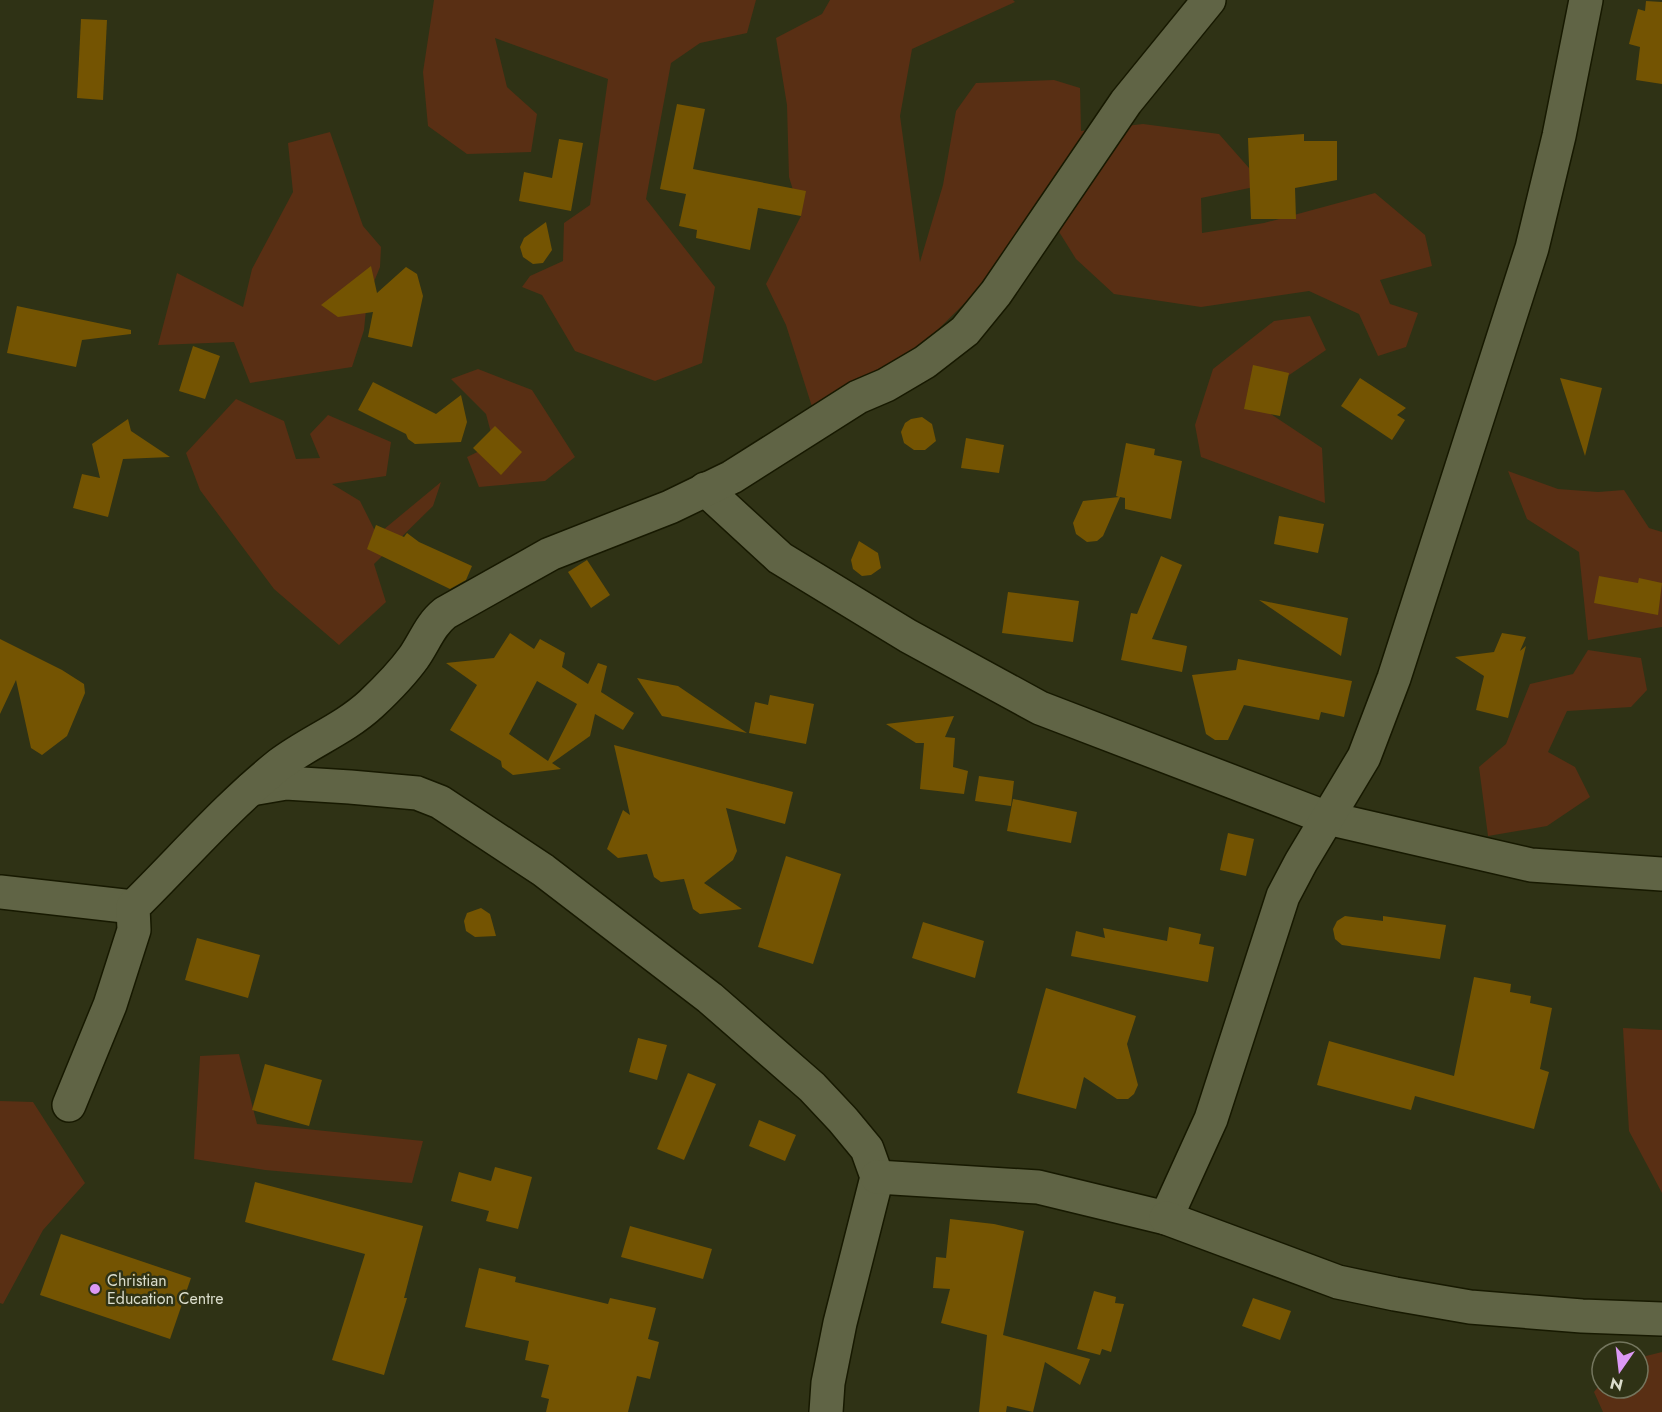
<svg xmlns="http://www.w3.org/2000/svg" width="1662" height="1412" font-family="Jost,sans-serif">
  <rect width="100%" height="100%" fill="#2f3215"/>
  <!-- green -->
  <g fill="#592f14">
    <path d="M 434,0 L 756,0 L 747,33 L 700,43 L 671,63 L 646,199 L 715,287 L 702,363 L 655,381 L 575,351 L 542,295 L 522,287 L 530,276 L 563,261 L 564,223 L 590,205 L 608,79 L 495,38 L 507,87 L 537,114 L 531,152 L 467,154 L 428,126 L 423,72 Z"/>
    <path d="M 830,0 L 1013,0 L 1015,2 L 912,49 L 900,116 L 920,262 L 943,185 L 956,111 L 976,83 L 1054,80 L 1080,88 L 1081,131 L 1143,124 L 1219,134 L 1264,185 L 1201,198 L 1202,233 L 1264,223 L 1375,193 L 1425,235 L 1432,266 L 1380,280 L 1390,304 L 1418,313 L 1406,347 L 1378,356 L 1359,314 L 1309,291 L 1201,307 L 1114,294 L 1076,259 L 1041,203 L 975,293 L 899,368 L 814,413 L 786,325 L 766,284 L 801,216 L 789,177 L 787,105 L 776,38 L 822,14 Z"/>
    <path d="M 330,132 L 363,226 L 381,247 L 380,267 L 367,299 L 364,330 L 352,367 L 250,383 L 234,342 L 158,345 L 177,273 L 243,307 L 252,269 L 293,192 L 288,143 Z"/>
    <path d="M 1310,316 L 1326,350 L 1251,401 L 1322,448 L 1325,503 L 1201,457 L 1195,425 L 1213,369 L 1274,321 Z"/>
    <path d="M 478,369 L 532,390 L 575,457 L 545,481 L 479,487 L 467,457 L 494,444 L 486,414 L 451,379 Z"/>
    <path d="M 236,399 L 284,421 L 296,459 L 320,458 L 310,434 L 328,415 L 391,442 L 386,476 L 332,484 L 360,501 L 377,535 L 441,482 L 433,506 L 374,564 L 386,602 L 339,645 L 274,589 L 200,490 L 186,453 Z"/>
    <path d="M 1508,471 L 1558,489 L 1598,492 L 1624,490 L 1649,528 L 1662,532 L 1662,627 L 1588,640 L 1579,552 L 1527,519 Z"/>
    <path d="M 1588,650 L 1641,658 L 1647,690 L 1631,707 L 1567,711 L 1548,752 L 1575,767 L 1590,797 L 1547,826 L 1488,836 L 1479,767 L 1506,744 L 1530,684 L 1573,674 Z"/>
    <path d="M 1623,1028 L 1662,1030 L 1662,1193 L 1629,1131 Z"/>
    <path d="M 239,1054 L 257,1124 L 423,1141 L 412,1183 L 265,1170 L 194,1159 L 200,1056 Z"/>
    <path d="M 0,1101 L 33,1102 L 85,1183 L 43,1230 L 3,1304 L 0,1303 Z"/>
    <path d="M 1662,1352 L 1662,1412 L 1603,1412 L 1594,1392 L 1602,1382 L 1602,1388 L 1638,1388 L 1638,1358 Z"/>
  </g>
  <!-- building -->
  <g fill="#745402" fill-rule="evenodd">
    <path d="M 1646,1 L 1662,2 L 1662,84 L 1636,80 L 1640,47 L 1629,44 L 1638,9 L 1645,11 Z"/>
    <path d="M 81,19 L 107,20 L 103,100 L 77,98 Z"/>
    <path d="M 677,104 L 705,109 L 693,169 L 806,191 L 801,216 L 758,208 L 750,250 L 696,238 L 697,230 L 679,226 L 686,194 L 660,189 Z"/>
    <path d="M 1304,134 L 1304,141 L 1337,141 L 1337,180 L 1295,188 L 1296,219 L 1251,219 L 1248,138 Z"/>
    <path d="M 559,139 L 583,143 L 571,211 L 519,201 L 524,172 L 552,178 Z"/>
    <path d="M 546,222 L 552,250 L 543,263 L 533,264 L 523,257 L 520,247 L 524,238 Z"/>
    <path d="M 371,266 L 377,293 L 406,267 L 417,274 L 423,296 L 412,347 L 368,337 L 373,312 L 338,317 L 321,305 Z"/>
    <path d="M 17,306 L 131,330 L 131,334 L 82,340 L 76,367 L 7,353 Z"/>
    <path d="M 193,346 L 220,356 L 205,399 L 179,391 Z"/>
    <path d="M 1253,365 L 1289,373 L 1280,416 L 1244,409 Z"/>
    <path d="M 1360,378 L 1406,408 L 1397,415 L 1405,420 L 1392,440 L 1341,406 Z"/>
    <path d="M 1560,378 L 1602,388 L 1585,456 Z"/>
    <path d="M 373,382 L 436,414 L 461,395 L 467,422 L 461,442 L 415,444 L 408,439 L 406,434 L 358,410 Z"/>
    <path d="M 922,417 L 932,424 L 936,441 L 925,450 L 914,450 L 904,443 L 901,432 L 905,423 L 911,419 Z"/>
    <path d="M 128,419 L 131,431 L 170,457 L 123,459 L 108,517 L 73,508 L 82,474 L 100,478 L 92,444 Z"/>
    <path d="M 495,426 L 522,452 L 501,475 L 473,448 Z"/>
    <path d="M 966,438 L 1004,445 L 999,473 L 961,468 Z"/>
    <path d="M 1126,443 L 1155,449 L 1154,455 L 1182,461 L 1171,519 L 1125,509 L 1125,498 L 1120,497 L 1103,536 L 1097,541 L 1087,542 L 1076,534 L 1073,523 L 1083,501 L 1119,497 L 1116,496 Z"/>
    <path d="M 1279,516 L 1324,524 L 1318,553 L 1274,544 Z"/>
    <path d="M 376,525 L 404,537 L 407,533 L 419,542 L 472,566 L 466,580 L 450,589 L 367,549 Z"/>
    <path d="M 859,541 L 878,553 L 881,568 L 871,575 L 862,576 L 853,569 L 851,560 Z"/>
    <path d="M 1161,556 L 1182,565 L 1152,639 L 1187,646 L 1182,672 L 1121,660 L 1131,613 L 1137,614 Z"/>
    <path d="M 587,560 L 610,595 L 591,608 L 568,572 Z"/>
    <path d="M 1599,576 L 1638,583 L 1639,578 L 1662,583 L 1658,615 L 1594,603 Z"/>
    <path d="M 1008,592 L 1079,601 L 1073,642 L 1002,633 Z"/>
    <path d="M 1259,600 L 1348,618 L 1341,656 Z"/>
    <path d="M 510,633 L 534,649 L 540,639 L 565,653 L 562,667 L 588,684 L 598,663 L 607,666 L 601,692 L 634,713 L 623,730 L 595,714 L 590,736 L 552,763 L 561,769 L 513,775 L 502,767 L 501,761 L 450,730 L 477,685 L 446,663 L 494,658 ZM 537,681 L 577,704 L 548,761 L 509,734 Z"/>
    <path d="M 1502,633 L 1526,637 L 1520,651 L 1526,646 L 1508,718 L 1476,710 L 1484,676 L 1455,657 L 1494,652 Z"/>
    <path d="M 0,639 L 62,670 L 84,684 L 85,693 L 67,736 L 42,755 L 31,748 L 16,680 L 0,714 Z"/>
    <path d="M 1238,659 L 1352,681 L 1344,717 L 1321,712 L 1319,720 L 1244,705 L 1228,740 L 1215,740 L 1206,734 L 1192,675 L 1236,670 Z"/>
    <path d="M 637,678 L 678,686 L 747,733 L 662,716 Z"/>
    <path d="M 770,695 L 814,704 L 806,744 L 749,733 L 755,702 L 768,705 Z"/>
    <path d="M 954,716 L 945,737 L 955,738 L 953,767 L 968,771 L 964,794 L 920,789 L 924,743 L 916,743 L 886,724 Z"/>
    <path d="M 614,745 L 793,792 L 785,824 L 726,808 L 737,851 L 733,860 L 704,883 L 742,909 L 700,914 L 693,909 L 684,879 L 661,882 L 654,877 L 647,854 L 618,858 L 607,849 L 623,810 L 630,815 Z"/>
    <path d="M 979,776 L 1014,781 L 1011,806 L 975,801 Z"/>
    <path d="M 1013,799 L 1077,812 L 1071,843 L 1007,831 Z"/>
    <path d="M 1228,833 L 1254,839 L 1246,876 L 1220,870 Z"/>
    <path d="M 786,856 L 841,874 L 813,964 L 758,947 Z"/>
    <path d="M 481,908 L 490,914 L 496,936 L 475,937 L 466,931 L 464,921 L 467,913 Z"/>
    <path d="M 1345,916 L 1383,921 L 1383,916 L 1446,925 L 1440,959 L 1342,945 L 1335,939 L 1333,929 L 1337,921 Z"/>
    <path d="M 923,922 L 984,941 L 975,978 L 912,958 Z"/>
    <path d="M 1169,927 L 1201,934 L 1199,944 L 1214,947 L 1208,982 L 1071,956 L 1076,931 L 1105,938 L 1103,928 L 1167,941 Z"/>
    <path d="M 197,938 L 260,955 L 248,998 L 185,980 Z"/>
    <path d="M 1474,977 L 1511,984 L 1510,992 L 1531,996 L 1530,1003 L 1552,1008 L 1540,1069 L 1549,1072 L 1534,1129 L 1415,1096 L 1411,1110 L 1317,1085 L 1329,1041 L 1454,1076 Z"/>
    <path d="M 1046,988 L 1136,1016 L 1127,1044 L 1138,1085 L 1134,1094 L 1128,1099 L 1117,1099 L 1084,1077 L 1076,1109 L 1017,1093 Z"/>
    <path d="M 638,1038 L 667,1045 L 657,1080 L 629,1072 Z"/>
    <path d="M 265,1064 L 322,1080 L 309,1126 L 252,1110 Z"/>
    <path d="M 688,1073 L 716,1084 L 684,1160 L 657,1149 Z"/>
    <path d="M 759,1120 L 796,1135 L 785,1161 L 749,1146 Z"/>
    <path d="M 495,1167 L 532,1177 L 518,1229 L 486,1221 L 489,1211 L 451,1201 L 459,1172 L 491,1181 Z"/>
    <path d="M 255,1182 L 423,1226 L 404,1298 L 407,1298 L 384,1375 L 332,1360 L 365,1254 L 245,1222 Z"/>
    <path d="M 950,1219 L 994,1224 L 1024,1231 L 1003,1335 L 1090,1359 L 1080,1385 L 1045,1362 L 1033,1412 L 1007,1406 L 1006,1412 L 979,1412 L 987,1335 L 941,1323 L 950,1289 L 933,1288 L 936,1257 L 946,1258 Z"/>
    <path d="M 630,1226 L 712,1249 L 703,1279 L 621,1257 Z"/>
    <path d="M 61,1234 L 191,1278 L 170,1339 L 40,1295 Z"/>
    <path d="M 479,1268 L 516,1277 L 515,1282 L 608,1304 L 610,1298 L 656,1308 L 648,1339 L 659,1342 L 650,1379 L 637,1376 L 628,1412 L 546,1412 L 549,1399 L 541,1397 L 549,1365 L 525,1360 L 529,1341 L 465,1327 Z"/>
    <path d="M 1094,1291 L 1116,1297 L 1115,1303 L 1124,1304 L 1111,1352 L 1102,1349 L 1100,1355 L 1077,1349 Z"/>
    <path d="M 1253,1298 L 1291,1311 L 1280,1340 L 1242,1326 Z"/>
  </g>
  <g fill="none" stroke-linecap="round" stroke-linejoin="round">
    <!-- minor casing -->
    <g stroke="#171900" stroke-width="36">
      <g id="minor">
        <path d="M 705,489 L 780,558 L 908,636 L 1040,708 L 1327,818 L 1531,865 L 1662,874"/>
        <path d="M 251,789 L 286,783 L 350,787 L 417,793 L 440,802 L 543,870 L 710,998 L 812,1087 L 843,1120 L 867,1149 L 877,1177 L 840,1323 L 828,1383 L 826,1412"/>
        <path d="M 0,892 L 133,907"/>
        <path d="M 69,1105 L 110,1005 L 134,930 L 133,907 C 182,859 226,807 280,764 C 309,742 344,729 371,704 C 387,689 401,675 414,657 C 425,641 430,625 445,613 L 550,554 L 670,507 L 732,477 L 858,397 L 886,385 L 925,362 L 965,331 L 996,293 L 1126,102 L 1209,0"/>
        <path d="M 877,1177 L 1038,1187 L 1166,1218 L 1211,1119 L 1283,896 L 1301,862 L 1364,757 L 1394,678 L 1532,248 L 1559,136 L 1586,0"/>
        <path d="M 1166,1218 L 1338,1282 L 1395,1294 L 1470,1307 L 1582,1316 L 1662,1319"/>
      </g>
    </g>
    <!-- minor -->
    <use href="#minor" stroke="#606445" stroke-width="33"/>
  </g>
  <!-- markers -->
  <circle fill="#dc99f5" stroke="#2f3215" stroke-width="2" cx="95" cy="1289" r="6"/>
  <g text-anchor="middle" stroke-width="5" stroke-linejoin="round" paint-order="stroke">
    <!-- poi labels -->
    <g font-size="16" fill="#dbddcc" stroke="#2f3215" text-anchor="start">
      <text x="107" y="1286">Christian<tspan x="107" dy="18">Education Centre</tspan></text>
    </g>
  </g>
  <!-- north arrow -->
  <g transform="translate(1620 1370) rotate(194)"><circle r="28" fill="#2f3215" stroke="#74765e" stroke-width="1.5"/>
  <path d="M0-4.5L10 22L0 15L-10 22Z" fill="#dc99f5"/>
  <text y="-9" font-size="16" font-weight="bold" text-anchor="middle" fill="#dbddcc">N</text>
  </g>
</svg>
